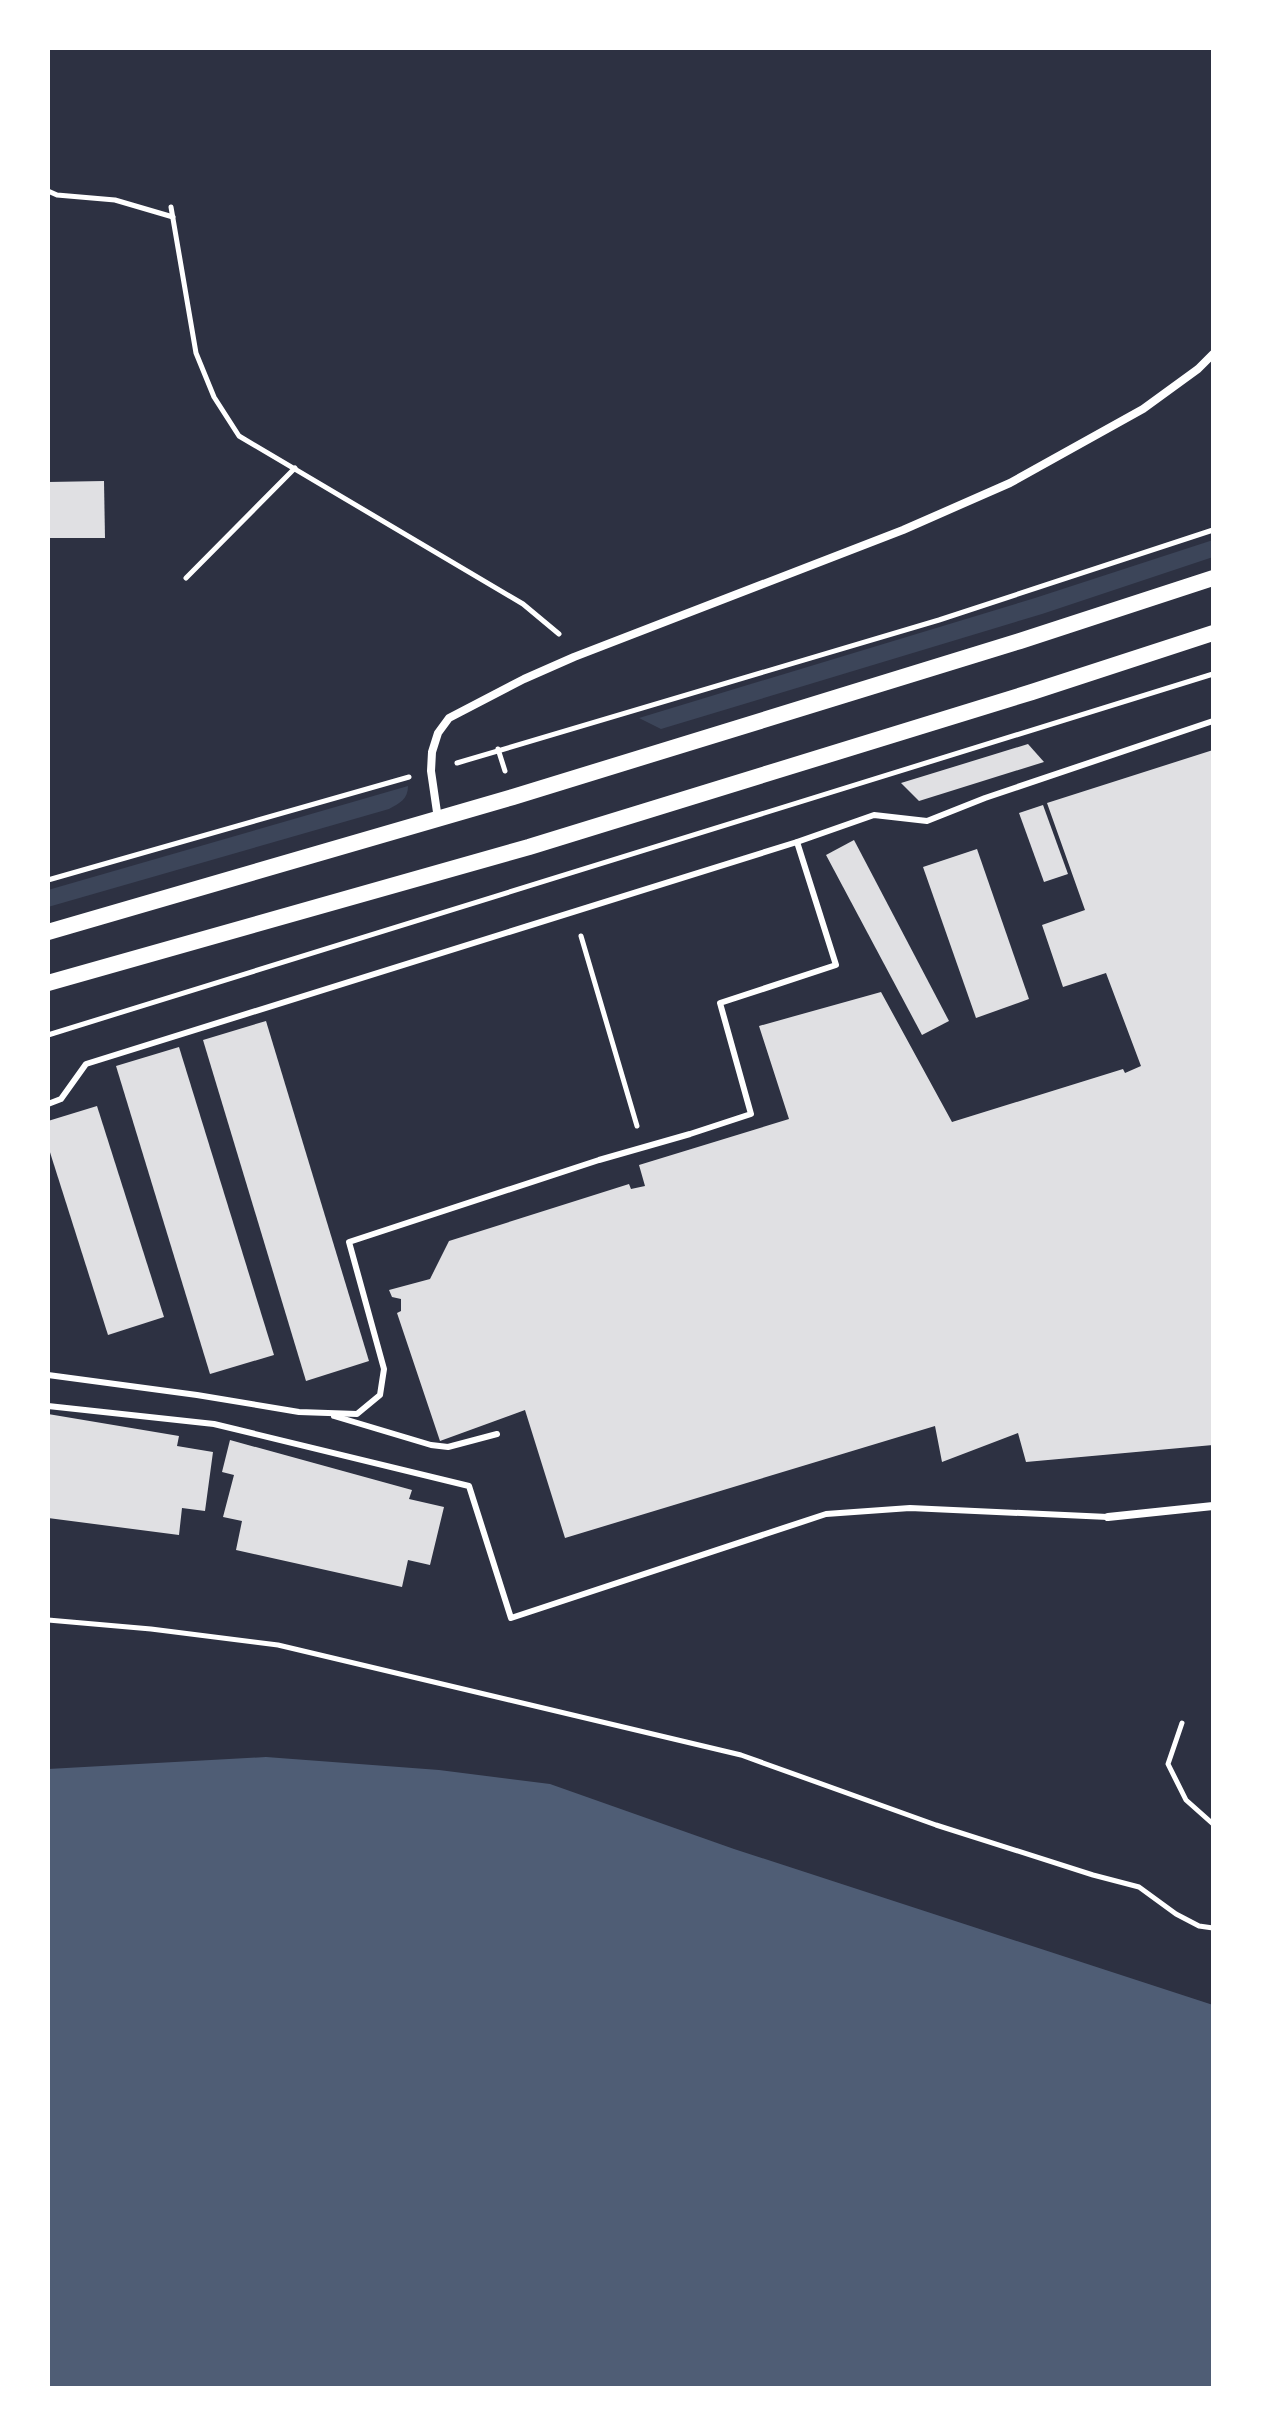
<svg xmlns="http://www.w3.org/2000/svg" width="1261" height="2436" font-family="Ubuntu,sans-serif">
  <rect width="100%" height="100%" fill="#2d3142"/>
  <!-- green -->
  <g fill="#3c4559">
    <path d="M 1213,540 L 1213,557 L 1042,614 L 661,729 L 639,718 L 1035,598 Z"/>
    <path d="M 408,786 C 408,799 400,803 389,809 L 48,907 L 48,890 Z"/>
  </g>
  <!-- water -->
  <path fill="#4f5d75" d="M 266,1757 L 439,1770 L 550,1784 L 734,1849 L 1213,2005 L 1213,2388 L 48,2388 L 48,1769 Z"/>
  <!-- building -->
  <g fill="#e0e0e3">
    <path d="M 104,481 L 105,538 L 48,538 L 48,482 Z"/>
    <path d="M 1028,744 L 1044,762 L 919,801 L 901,783 Z"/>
    <path d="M 1213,750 L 1213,1445 L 1026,1462 L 1018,1433 L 942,1462 L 935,1426 L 565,1538 L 525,1410 L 440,1441 L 397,1313 L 401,1311 L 401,1299 L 392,1297 L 389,1290 L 430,1279 L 449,1241 L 629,1184 L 631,1189 L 645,1186 L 639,1165 L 789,1119 L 759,1026 L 881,992 L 952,1122 L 1123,1069 L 1125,1073 L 1141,1066 L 1106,973 L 1063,987 L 1042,925 L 1085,910 L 1047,803 Z"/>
    <path d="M 1043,805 L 1068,874 L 1044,882 L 1019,813 Z"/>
    <path d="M 854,840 L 949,1021 L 922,1035 L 826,855 Z"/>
    <path d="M 977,849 L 1029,999 L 976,1018 L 923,867 Z"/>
    <path d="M 266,1021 L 369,1361 L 306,1381 L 203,1040 Z"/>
    <path d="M 179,1047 L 274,1355 L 210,1374 L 116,1066 Z"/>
    <path d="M 97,1106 L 164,1317 L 108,1335 L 48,1146 L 48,1121 Z"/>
    <path d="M 48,1414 L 179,1436 L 177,1446 L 213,1452 L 205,1511 L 182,1508 L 179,1535 L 48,1518 Z"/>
    <path d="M 230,1440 L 412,1490 L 409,1499 L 444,1507 L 430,1565 L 408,1560 L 402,1587 L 236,1550 L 242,1521 L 223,1517 L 234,1475 L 222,1472 Z"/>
  </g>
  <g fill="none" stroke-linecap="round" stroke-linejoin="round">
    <!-- path -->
    <g stroke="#fff" stroke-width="5">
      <path d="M 48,191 L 57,195 L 115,200 L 173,217"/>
      <path d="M 171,207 L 196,353 L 214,397 L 239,436 L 523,604 L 559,634"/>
      <path d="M 186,578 L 295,468"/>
      <path d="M 498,749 L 505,771"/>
      <path d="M 457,763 L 939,620 L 1213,530"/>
      <path d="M 48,880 L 409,777"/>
      <path d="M 581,936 L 637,1126"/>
      <path d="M 48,1035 L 1213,674"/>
      <path d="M 48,1620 L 151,1629 L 278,1645 L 741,1755 L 936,1825 L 1093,1875 L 1139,1887 L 1176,1914 L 1199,1926 L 1213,1928"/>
      <path d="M 1182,1723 L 1168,1764 L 1186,1800 L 1213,1824"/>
    </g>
    <!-- service -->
    <g stroke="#fff" stroke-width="6">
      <path d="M 48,1104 L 61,1099 L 86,1064 L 797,842 L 874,815 L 927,821 L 985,798 L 1213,721"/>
      <path d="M 48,1375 L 197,1395 L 299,1412 L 357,1414 L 380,1395 L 384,1369 L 349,1242 L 599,1160 L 690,1134 L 751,1114 L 720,1003 L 836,965 L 797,842"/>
      <path d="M 48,1406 L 214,1424 L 469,1486 L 511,1618 L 826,1514 L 910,1508 L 1108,1517"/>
      <path d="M 334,1416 L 431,1445 L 448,1447 L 497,1434"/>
    </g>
    <!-- minor -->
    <g stroke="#fff" stroke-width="8">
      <path d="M 438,819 L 431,771 L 432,752 L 438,733 L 449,718 L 524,679 L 574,657 L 903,530 L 1010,483 L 1143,409 L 1198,369 L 1213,354"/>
      <path d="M 1108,1517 L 1213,1506"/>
    </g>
    <!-- secondary -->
    <g stroke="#fff" stroke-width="16">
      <path d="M 48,932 L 513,797 L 1020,641 L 1213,578"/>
      <path d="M 48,983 L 529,847 L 1032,692 L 1213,633"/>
    </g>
  </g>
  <!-- border -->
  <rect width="1261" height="2436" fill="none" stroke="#ffffff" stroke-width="100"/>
</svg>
